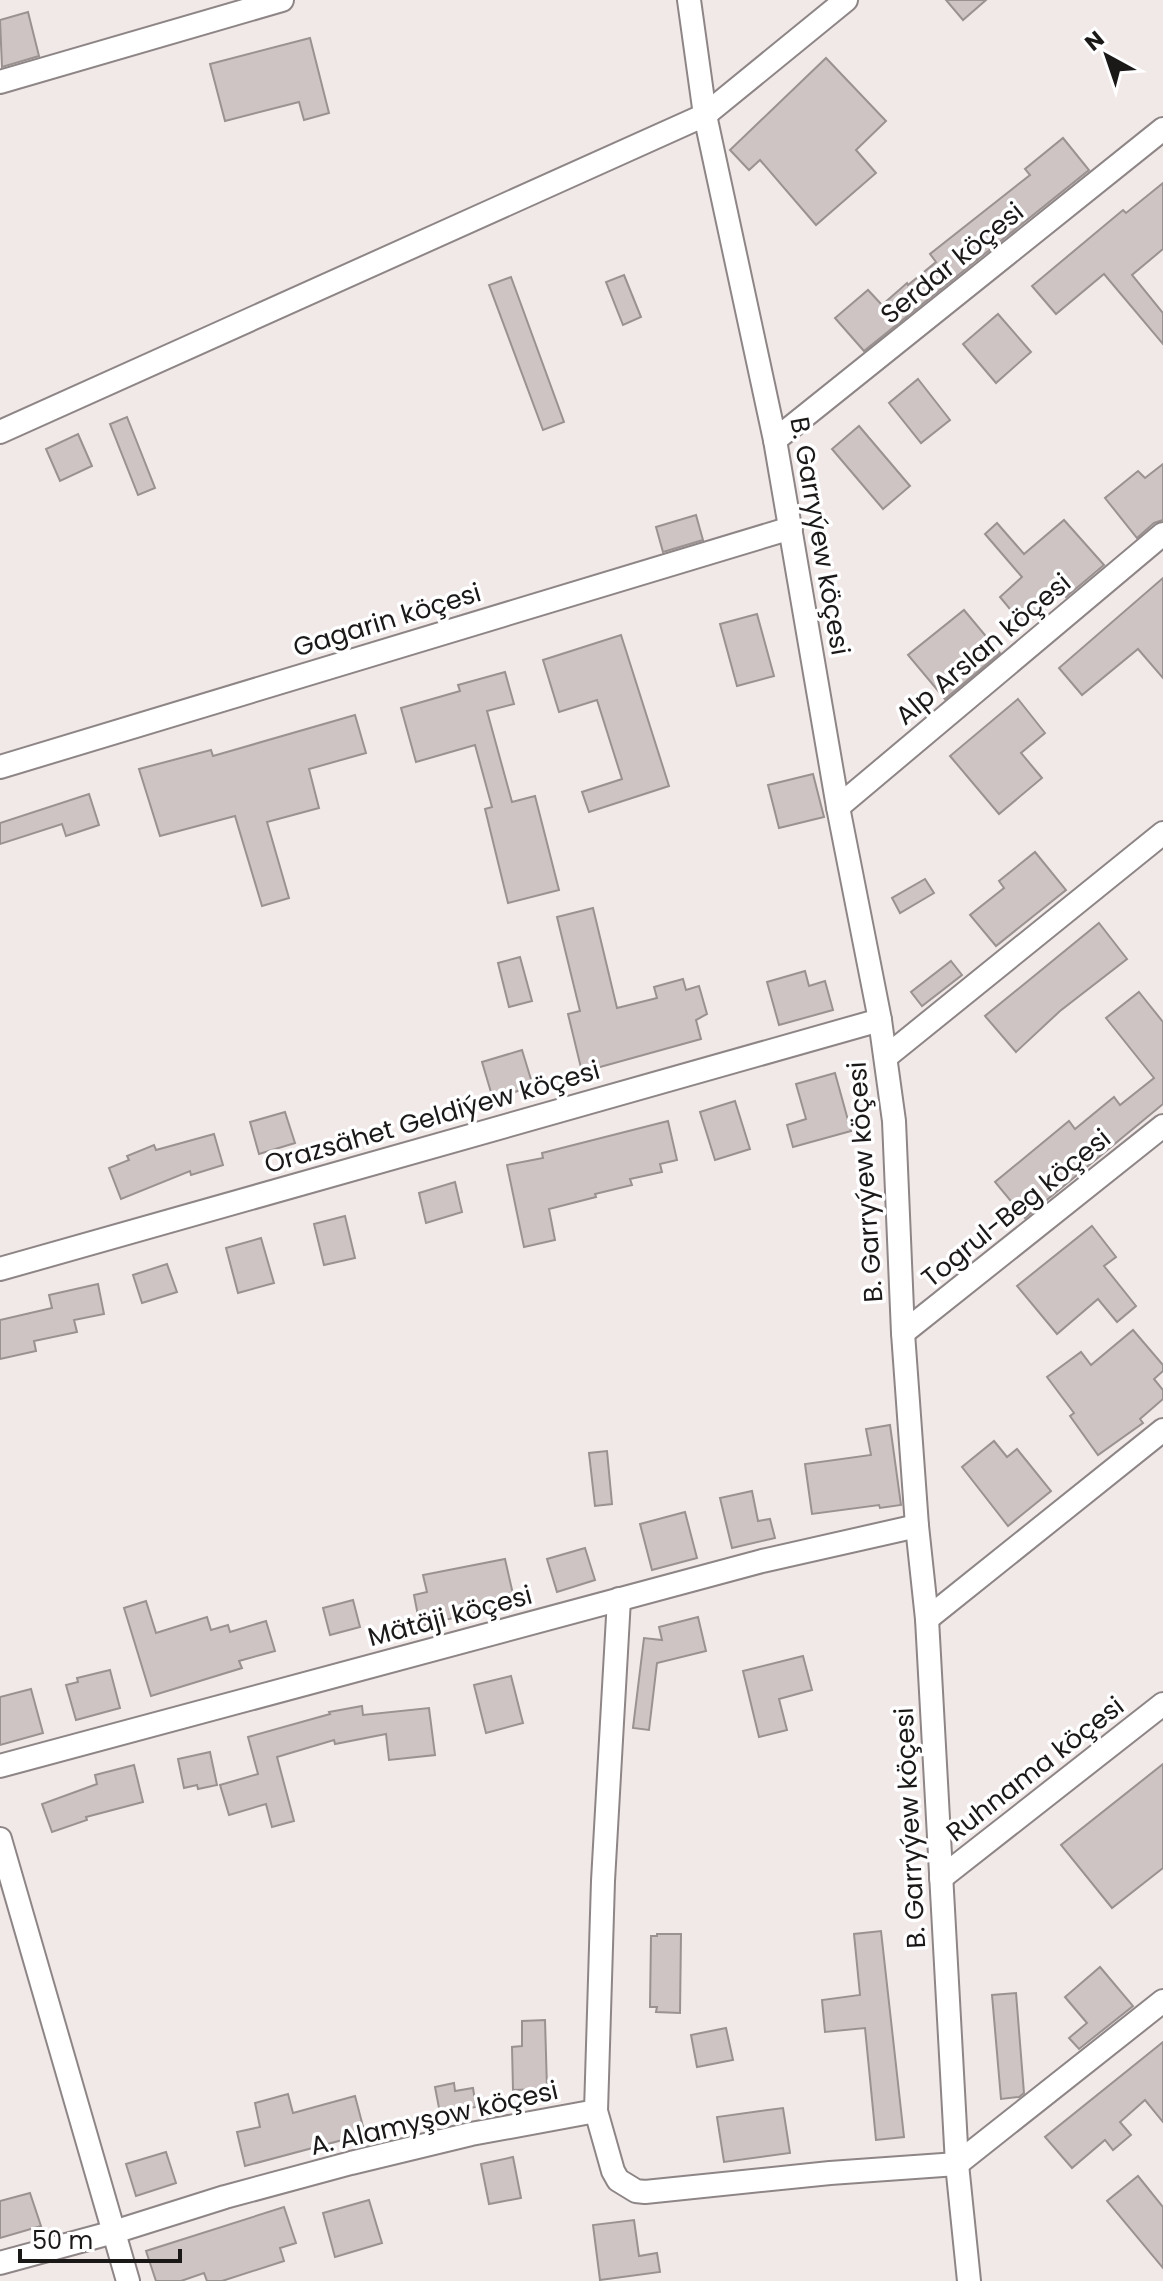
<svg xmlns="http://www.w3.org/2000/svg" width="1163" height="2281" font-family="Poppins,sans-serif">
  <rect width="100%" height="100%" fill="#f1e8e8"/>
  <!-- building -->
  <g fill="#cec4c4" stroke="#9a9191" stroke-width="2">
    <path d="M 946,0 L 986,0 L 963,20 Z"/>
    <path d="M 28,12 L 39,56 L 2,67 L 0,20 Z"/>
    <path d="M 310,38 L 329,113 L 304,120 L 299,102 L 225,121 L 210,64 Z"/>
    <path d="M 826,58 L 886,121 L 856,150 L 876,173 L 816,225 L 760,160 L 749,170 L 730,150 Z"/>
    <path d="M 1063,138 L 1089,170 L 864,351 L 835,318 L 868,290 L 882,305 L 907,283 L 908,285 L 936,262 L 930,254 L 1030,175 L 1025,169 Z"/>
    <path d="M 1163,183 L 1163,249 L 1132,275 L 1163,313 L 1163,344 L 1104,274 L 1056,314 L 1032,286 L 1123,210 L 1126,213 Z"/>
    <path d="M 624,275 L 641,317 L 623,325 L 606,282 Z"/>
    <path d="M 511,277 L 564,422 L 543,430 L 489,285 Z"/>
    <path d="M 998,314 L 1031,352 L 996,383 L 963,344 Z"/>
    <path d="M 918,379 L 950,420 L 921,443 L 889,403 Z"/>
    <path d="M 127,417 L 155,488 L 138,495 L 110,424 Z"/>
    <path d="M 859,426 L 910,486 L 883,509 L 832,449 Z"/>
    <path d="M 78,434 L 92,466 L 60,481 L 46,449 Z"/>
    <path d="M 1163,464 L 1163,520 L 1154,523 L 1137,538 L 1105,498 L 1138,471 L 1145,478 Z"/>
    <path d="M 696,515 L 703,540 L 663,552 L 656,527 Z"/>
    <path d="M 1064,520 L 1104,565 L 1066,597 L 1063,593 L 1024,626 L 1000,597 L 1022,577 L 985,534 L 997,523 L 1024,554 Z"/>
    <path d="M 1163,578 L 1163,678 L 1138,649 L 1082,695 L 1059,668 Z"/>
    <path d="M 964,610 L 1000,653 L 945,699 L 908,655 Z"/>
    <path d="M 757,614 L 774,676 L 737,686 L 720,624 Z"/>
    <path d="M 621,635 L 669,786 L 589,812 L 582,792 L 622,779 L 597,700 L 559,712 L 543,660 Z"/>
    <path d="M 505,672 L 514,704 L 487,711 L 512,802 L 535,796 L 559,890 L 508,903 L 485,809 L 492,807 L 475,745 L 416,762 L 401,708 L 460,691 L 458,685 Z"/>
    <path d="M 1018,699 L 1045,733 L 1021,753 L 1042,778 L 999,814 L 950,756 Z"/>
    <path d="M 355,715 L 366,753 L 309,769 L 319,808 L 267,822 L 289,898 L 262,906 L 235,816 L 160,836 L 139,769 L 211,750 L 213,756 Z"/>
    <path d="M 813,774 L 824,817 L 779,828 L 768,785 Z"/>
    <path d="M 89,794 L 99,825 L 66,836 L 62,824 L 0,844 L 0,823 Z"/>
    <path d="M 1035,852 L 1066,890 L 996,946 L 970,915 L 1004,888 L 999,881 Z"/>
    <path d="M 925,879 L 934,893 L 900,913 L 892,898 Z"/>
    <path d="M 593,908 L 617,1008 L 657,998 L 654,987 L 683,979 L 686,990 L 699,986 L 707,1014 L 696,1020 L 701,1039 L 582,1072 L 568,1014 L 580,1011 L 557,917 Z"/>
    <path d="M 1099,923 L 1127,959 L 1060,1011 L 1016,1052 L 985,1016 Z"/>
    <path d="M 520,957 L 532,1001 L 509,1007 L 498,963 Z"/>
    <path d="M 951,961 L 962,975 L 922,1006 L 911,992 Z"/>
    <path d="M 805,971 L 809,986 L 825,981 L 833,1010 L 779,1025 L 767,982 Z"/>
    <path d="M 1139,992 L 1163,1022 L 1163,1104 L 1025,1218 L 995,1182 L 1069,1121 L 1075,1129 L 1114,1097 L 1120,1105 L 1154,1078 L 1106,1018 Z"/>
    <path d="M 522,1050 L 533,1086 L 493,1099 L 482,1062 Z"/>
    <path d="M 835,1073 L 851,1131 L 793,1147 L 787,1125 L 806,1119 L 796,1084 Z"/>
    <path d="M 735,1101 L 750,1149 L 715,1160 L 700,1112 Z"/>
    <path d="M 285,1112 L 295,1143 L 259,1154 L 250,1122 Z"/>
    <path d="M 668,1121 L 677,1160 L 660,1164 L 662,1172 L 630,1179 L 632,1185 L 595,1194 L 596,1197 L 549,1209 L 555,1240 L 524,1247 L 507,1165 L 543,1158 L 542,1153 Z"/>
    <path d="M 214,1134 L 223,1165 L 191,1175 L 190,1171 L 121,1199 L 109,1168 L 129,1160 L 127,1156 L 154,1145 L 156,1150 Z"/>
    <path d="M 455,1182 L 462,1212 L 426,1223 L 419,1193 Z"/>
    <path d="M 345,1216 L 355,1258 L 324,1265 L 314,1224 Z"/>
    <path d="M 1092,1226 L 1116,1257 L 1104,1266 L 1136,1306 L 1117,1322 L 1098,1299 L 1057,1334 L 1017,1286 Z"/>
    <path d="M 261,1238 L 274,1283 L 238,1293 L 226,1248 Z"/>
    <path d="M 167,1264 L 177,1292 L 142,1303 L 133,1275 Z"/>
    <path d="M 98,1284 L 104,1314 L 74,1320 L 77,1332 L 34,1341 L 36,1351 L 0,1359 L 0,1320 L 52,1308 L 49,1295 Z"/>
    <path d="M 1133,1330 L 1163,1365 L 1163,1371 L 1154,1379 L 1163,1390 L 1163,1399 L 1140,1419 L 1143,1423 L 1098,1455 L 1070,1416 L 1074,1413 L 1047,1377 L 1081,1352 L 1091,1365 Z"/>
    <path d="M 890,1425 L 901,1505 L 880,1508 L 879,1505 L 812,1514 L 805,1464 L 871,1455 L 866,1429 Z"/>
    <path d="M 994,1441 L 1007,1457 L 1017,1449 L 1051,1491 L 1008,1526 L 962,1467 Z"/>
    <path d="M 607,1451 L 612,1504 L 595,1506 L 589,1453 Z"/>
    <path d="M 752,1491 L 758,1521 L 770,1519 L 775,1538 L 732,1548 L 720,1498 Z"/>
    <path d="M 685,1512 L 697,1558 L 652,1570 L 640,1524 Z"/>
    <path d="M 585,1548 L 595,1580 L 557,1592 L 547,1559 Z"/>
    <path d="M 505,1559 L 515,1603 L 420,1626 L 414,1595 L 427,1592 L 423,1575 Z"/>
    <path d="M 353,1600 L 360,1627 L 330,1635 L 323,1608 Z"/>
    <path d="M 146,1601 L 156,1633 L 207,1617 L 211,1630 L 228,1625 L 230,1632 L 266,1621 L 275,1651 L 239,1661 L 242,1668 L 151,1696 L 124,1608 Z"/>
    <path d="M 698,1617 L 706,1651 L 657,1663 L 649,1730 L 633,1728 L 644,1638 L 662,1640 L 659,1627 Z"/>
    <path d="M 803,1656 L 812,1690 L 779,1699 L 787,1730 L 759,1737 L 743,1671 Z"/>
    <path d="M 110,1670 L 120,1708 L 76,1720 L 66,1685 L 78,1682 L 77,1678 Z"/>
    <path d="M 511,1676 L 523,1723 L 486,1733 L 474,1685 Z"/>
    <path d="M 31,1689 L 43,1733 L 0,1745 L 0,1697 Z"/>
    <path d="M 362,1706 L 363,1715 L 429,1708 L 435,1755 L 389,1760 L 386,1734 L 335,1744 L 334,1740 L 277,1757 L 294,1821 L 272,1827 L 266,1804 L 229,1815 L 220,1785 L 258,1774 L 248,1737 L 330,1714 L 329,1712 Z"/>
    <path d="M 210,1752 L 217,1785 L 198,1789 L 197,1785 L 184,1788 L 178,1759 Z"/>
    <path d="M 1163,1764 L 1163,1868 L 1112,1908 L 1061,1845 Z"/>
    <path d="M 134,1765 L 143,1802 L 86,1817 L 87,1820 L 52,1832 L 42,1804 L 97,1784 L 95,1775 Z"/>
    <path d="M 881,1931 L 904,2137 L 876,2140 L 865,2028 L 825,2032 L 822,2000 L 860,1995 L 854,1934 Z"/>
    <path d="M 657,1934 L 681,1934 L 680,2013 L 656,2012 L 657,2007 L 650,2007 L 651,1936 L 657,1936 Z"/>
    <path d="M 1100,1967 L 1133,2006 L 1079,2049 L 1069,2038 L 1087,2023 L 1065,1997 Z"/>
    <path d="M 1016,1993 L 1024,2093 L 1019,2097 L 1001,2099 L 992,1995 Z"/>
    <path d="M 545,2020 L 547,2089 L 513,2090 L 512,2047 L 522,2046 L 522,2021 Z"/>
    <path d="M 726,2028 L 733,2060 L 697,2067 L 691,2035 Z"/>
    <path d="M 1163,2042 L 1163,2122 L 1145,2100 L 1120,2122 L 1131,2135 L 1113,2150 L 1105,2140 L 1072,2168 L 1045,2137 Z"/>
    <path d="M 454,2083 L 455,2091 L 473,2088 L 476,2107 L 440,2113 L 435,2087 Z"/>
    <path d="M 288,2094 L 293,2113 L 355,2096 L 365,2134 L 245,2166 L 237,2132 L 260,2127 L 255,2103 Z"/>
    <path d="M 783,2108 L 790,2153 L 724,2162 L 717,2117 Z"/>
    <path d="M 166,2152 L 176,2183 L 136,2196 L 126,2164 Z"/>
    <path d="M 513,2157 L 521,2198 L 489,2204 L 481,2164 Z"/>
    <path d="M 1138,2176 L 1163,2207 L 1163,2268 L 1107,2201 Z"/>
    <path d="M 30,2193 L 41,2226 L 0,2238 L 0,2201 Z"/>
    <path d="M 369,2200 L 382,2243 L 335,2257 L 323,2213 Z"/>
    <path d="M 284,2207 L 296,2243 L 280,2248 L 284,2261 L 222,2281 L 207,2281 L 204,2273 L 181,2281 L 156,2281 L 146,2251 Z"/>
    <path d="M 634,2220 L 639,2256 L 657,2253 L 660,2272 L 600,2280 L 593,2225 Z"/>
  </g>
  <g fill="none" stroke-linecap="round" stroke-linejoin="round">
    <!-- minor casing -->
    <g stroke="#8e8686" stroke-width="26">
      <g id="minor">
        <path d="M 689,0 L 705,115 L 775,440 L 838,807 L 880,1020 L 894,1121 L 903,1333 L 917,1526 L 927,1619 L 957,2164 L 969,2281"/>
        <path d="M 0,82 L 282,0"/>
        <path d="M 0,432 L 705,115 L 846,0"/>
        <path d="M 775,440 L 1163,129"/>
        <path d="M 0,767 L 791,528"/>
        <path d="M 838,807 L 1163,534"/>
        <path d="M 886,1057 L 1163,833"/>
        <path d="M 0,1269 L 880,1020"/>
        <path d="M 903,1333 L 1163,1126"/>
        <path d="M 619,1599 L 603,1881 L 596,2111 L 613,2171 L 618,2180 L 636,2191 L 645,2192 L 830,2173 L 957,2164 L 1163,2001"/>
        <path d="M 927,1619 L 1163,1430"/>
        <path d="M 0,1766 L 762,1561 L 917,1526"/>
        <path d="M 0,1839 L 128,2281"/>
        <path d="M 941,1878 L 1163,1704"/>
        <path d="M 0,2263 L 114,2232 L 225,2197 L 351,2163 L 471,2134 L 596,2111"/>
      </g>
    </g>
    <!-- minor -->
    <use href="#minor" stroke="#fff" stroke-width="22"/>
  </g>
  <g text-anchor="middle" stroke-width="7" stroke-linejoin="round" paint-order="stroke">
    <!-- street labels -->
    <g font-size="26" fill="#1b1818" stroke="#fff">
      <text transform="translate(952 263) rotate(-39)" y="9">Serdar köçesi</text>
      <text transform="translate(820 536) rotate(80)" y="9">B. Garryýew köçesi</text>
      <text transform="translate(387 620) rotate(-17)" y="9">Gagarin köçesi</text>
      <text transform="translate(983 649) rotate(-40)" y="9">Alp Arslan köçesi</text>
      <text transform="translate(432 1117) rotate(-16)" y="9">Orazsähet Geldiýew köçesi</text>
      <text transform="translate(865 1182) rotate(-94)" y="9">B. Garryýew köçesi</text>
      <text transform="translate(1016 1208) rotate(-39)" y="9">Togrul-Beg köçesi</text>
      <text transform="translate(450 1616) rotate(-15)" y="9">Mätäji köçesi</text>
      <text transform="translate(1035 1769) rotate(-38)" y="9">Ruhnama köçesi</text>
      <text transform="translate(910 1828) rotate(-93)" y="9">B. Garryýew köçesi</text>
      <text transform="translate(434 2118) rotate(-13)" y="9">A. Alamyşow köçesi</text>
    </g>
  </g>
  <!-- north arrow -->
  <g transform="translate(1107 56) rotate(320)" stroke="#ffffff" stroke-width="6" paint-order="stroke">
  <path d="M0-6L14 30L0 20L-14 30Z" fill="#1b1818"/>
  <text y="-12" font-size="22" font-weight="bold" text-anchor="middle" fill="#1b1818">N</text>
  </g>
  <!-- scale -->
  <path d="M20 2249v12h160v-12" fill="none" stroke="#1b1818" stroke-width="4"/>
  <text x="32" y="2249" font-size="24" fill="#1b1818" stroke="#ffffff" stroke-width="6" paint-order="stroke">50 m</text>
</svg>
